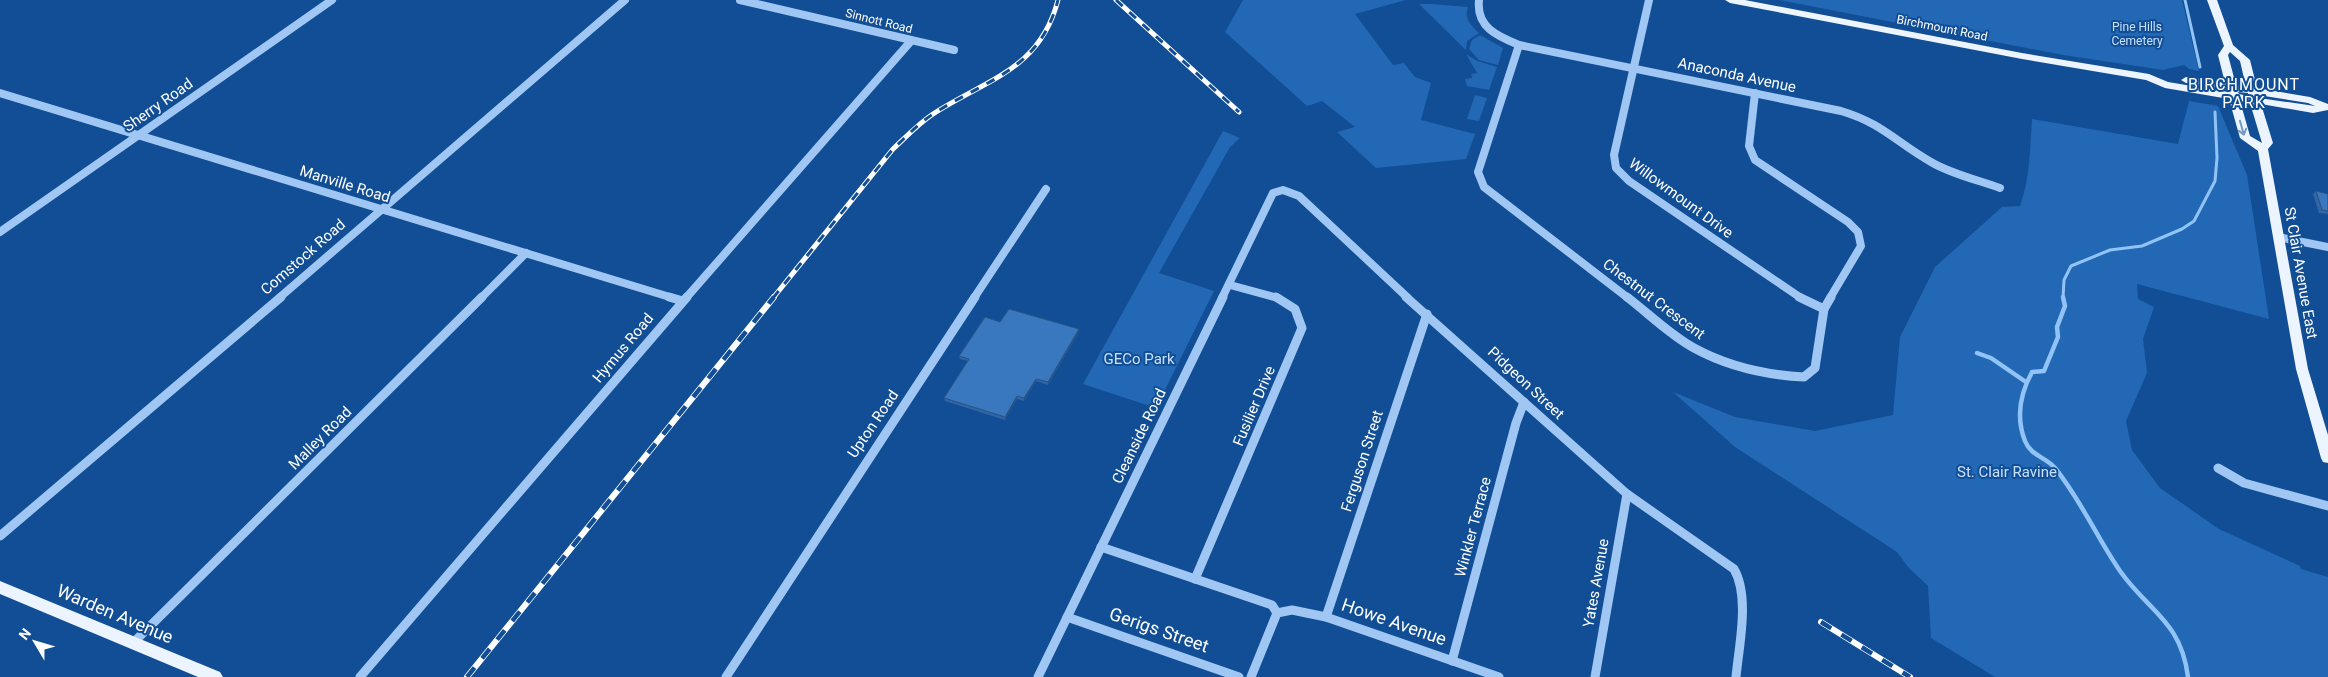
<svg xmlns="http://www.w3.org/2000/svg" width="2328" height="677" font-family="Roboto,sans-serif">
  <rect width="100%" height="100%" fill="#114e95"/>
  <!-- green -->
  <g fill="#2268b5">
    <path d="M 1243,0 L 1406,0 L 1355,14 L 1393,65 L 1404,63 L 1415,77 L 1431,83 L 1421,120 L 1475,134 L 1466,159 L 1376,168 L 1337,132 L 1355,127 L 1322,101 L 1307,106 L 1225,32 Z"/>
    <path d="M 1779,0 L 2182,0 L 2199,71 L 2189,69 L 2184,65 L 2163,70 L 2063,55 Z"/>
    <path d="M 1432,4 L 1468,7 C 1464,19 1471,25 1479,33 L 1467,41 L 1466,50 L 1419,4 Z"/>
    <path d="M 1480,35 L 1503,48 L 1498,65 L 1479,60 L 1469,49 L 1472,40 Z"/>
    <path d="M 1466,54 L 1477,61 L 1497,67 L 1489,90 L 1467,86 L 1465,79 L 1472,78 L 1471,74 L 1477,73 Z"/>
    <path d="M 1475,95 L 1487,98 L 1479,121 L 1467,119 Z"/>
    <path d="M 2189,101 L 2218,106 L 2247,175 L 2269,319 L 2137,284 L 2138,299 L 2154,307 L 2143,339 L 2147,373 L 2126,421 L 2132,450 L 2160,488 L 2219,529 L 2300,566 L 2301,569 L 2328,577 L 2328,677 L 1995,677 L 1931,638 L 1928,586 L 1908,567 L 1897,552 L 1735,447 L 1673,392 L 1735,417 L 1815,431 L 1893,415 L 1900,337 L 1935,267 L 2002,207 L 2020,206 C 2030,179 2030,149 2032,119 L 2178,144 Z"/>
    <path d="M 1223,131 L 1240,138 L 1230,147 L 1159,273 L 1214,291 L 1156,408 L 1083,384 Z"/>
  </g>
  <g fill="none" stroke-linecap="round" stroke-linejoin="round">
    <!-- stream-far1 -->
    <g stroke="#91c3f7" stroke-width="3">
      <path d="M 2185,0 L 2200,67"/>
      <path d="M 2063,298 L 2064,280 L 2071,266 L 2110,250 L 2142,246 L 2182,229 L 2194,221 L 2215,181 L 2217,158 L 2215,112"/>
    </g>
    <!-- stream -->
    <g stroke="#91c3f7" stroke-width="4.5">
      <path d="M 2063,297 L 2065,306 L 2057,327 L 2058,337 L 2044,371 L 2032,372 C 2020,394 2016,418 2025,441 C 2031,456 2046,457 2055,468 C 2081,500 2097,538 2120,571 C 2149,612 2181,621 2188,677"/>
      <path d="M 1977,353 L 1991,358 L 2026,382"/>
    </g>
    <!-- minor-far1 -->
    <g stroke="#a0c7f4" stroke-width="8">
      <path d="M 740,0 L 954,50"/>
      <path d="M 1479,0 C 1476,27 1497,36 1519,45 L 1841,111 C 1882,123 1897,143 1931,162 C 1951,174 1978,180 2000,188"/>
      <path d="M 1649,0 L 1614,155 L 1616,168 L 1629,181 L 1801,298"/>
      <path d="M 1519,45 L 1478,172 L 1484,187 L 1628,298"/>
      <path d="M 0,93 L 673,298"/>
      <path d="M 1755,93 L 1749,146 L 1755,160 L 1848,222 L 1858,232 L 1861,246 L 1830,298"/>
      <path d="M 0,232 L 332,0"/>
      <path d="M 2278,237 L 2328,247"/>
      <path d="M 1230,285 L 1278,298"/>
      <path d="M 279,298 L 625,0"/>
      <path d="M 481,298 L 526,253"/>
      <path d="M 686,298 L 911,41"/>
      <path d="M 974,298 L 1046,189"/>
      <path d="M 1222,298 L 1273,193 L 1283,190 L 1299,196 L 1408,298"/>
    </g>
    <!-- minor -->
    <g stroke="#a0c7f4" stroke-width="9">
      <path d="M 669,297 L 683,301"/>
      <path d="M 1406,297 L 1627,494 L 1734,569 C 1750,597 1739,645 1736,677"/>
      <path d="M 1627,297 C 1648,313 1670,335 1694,348 C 1727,366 1766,375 1804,377 L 1815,368 L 1824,309 L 1831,297"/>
      <path d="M 1799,297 L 1824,309"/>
      <path d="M 2218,468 L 2244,483 L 2328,506"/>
      <path d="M 0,536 L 281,297"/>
      <path d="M 1101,547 L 1272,605 L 1277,613"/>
      <path d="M 1195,579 L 1302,328 L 1295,309 L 1276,297"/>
      <path d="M 1067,617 L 1239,677"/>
      <path d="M 1326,617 L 1427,314"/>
      <path d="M 134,642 L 482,297"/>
      <path d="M 1452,661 L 1516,423 L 1524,402"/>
      <path d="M 360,677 L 687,297"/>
      <path d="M 726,677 L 975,297"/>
      <path d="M 1038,677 L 1223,297"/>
      <path d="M 1251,677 L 1277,613 L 1292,610 L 1326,617 L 1499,677"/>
      <path d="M 1595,677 L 1627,494"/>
    </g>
    <!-- major -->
    <g fill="#ecf4ff" fill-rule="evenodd">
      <path d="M 1725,0 L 1745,0 L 2022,53 L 2149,74 L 2168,82 L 2228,92 L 2227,90 L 2186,83 L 2181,80 L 2186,77 L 2225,83 L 2218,55 L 2224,46 L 2207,0 L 2217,0 L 2233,45 L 2250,60 L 2257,88 L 2310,97 L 2328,104 L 2328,110 L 2313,113 L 2261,104 L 2273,143 L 2268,149 L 2308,369 L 2328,435 L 2328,463 L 2323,462 L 2321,458 L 2296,369 L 2258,151 L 2240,138 L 2229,99 L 2165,88 L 2146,80 L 2022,59 L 1730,3 ZM 2230,52 L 2240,61 L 2246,87 L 2236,85 L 2228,55 ZM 2238,92 L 2248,93 L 2248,96 L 2239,94 ZM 2258,95 L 2308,103 L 2315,106 L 2259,98 ZM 2240,101 L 2250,103 L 2262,143 L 2250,136 Z"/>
      <path d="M 0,581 L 220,672 L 223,677 L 198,677 L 0,594 Z"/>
    </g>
    <!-- rail-far1 casing -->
    <g stroke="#fff" stroke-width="5">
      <g id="rail-far1">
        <path d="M 1116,0 L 1239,112"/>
        <path d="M 773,298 L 893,149 C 906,137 918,124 933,114 C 987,79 1040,70 1058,0"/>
      </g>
    </g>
    <!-- rail casing -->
    <g stroke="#fff" stroke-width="6">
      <g id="rail">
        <path d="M 1821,622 L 1910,677"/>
        <path d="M 467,677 L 774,297"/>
      </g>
    </g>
    <!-- rail-far1 -->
    <use href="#rail-far1" stroke="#114e95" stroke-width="3" stroke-dasharray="9" stroke-linecap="butt"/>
    <!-- rail -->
    <use href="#rail" stroke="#114e95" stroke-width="4.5" stroke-dasharray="12" stroke-linecap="butt"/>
  </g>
  <!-- wall -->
  <g fill="#3166a3">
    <path d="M 2316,191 L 2328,194 L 2328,214 L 2319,213 L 2313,194 Z"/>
    <path d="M 1000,322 L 1079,332 L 1048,385 L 1036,381 L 1024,401 L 1017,399 L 1005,420 L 945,401 L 944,398 L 968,361 L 960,359 L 959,356 Z"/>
  </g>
  <!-- shaded-wall -->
  <g fill="#285385">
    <path d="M 1079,329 L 1079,332 L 1048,385 L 1048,382 Z"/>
    <path d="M 1036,379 L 1036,381 L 1024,401 L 1024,398 Z"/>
    <path d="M 1017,396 L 1017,399 L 1005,420 L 1005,417 Z"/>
  </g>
  <!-- building -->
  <g fill="#3977be" stroke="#285385">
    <path d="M 2316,191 L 2328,194 L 2328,211 L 2322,210 Z"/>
    <path d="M 1009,309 L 1079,329 L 1048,382 L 1036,379 L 1024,398 L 1017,396 L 1005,417 L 944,398 L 969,359 L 959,356 L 985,317 L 1000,322 Z"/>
  </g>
  <!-- one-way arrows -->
  <defs><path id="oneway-shaft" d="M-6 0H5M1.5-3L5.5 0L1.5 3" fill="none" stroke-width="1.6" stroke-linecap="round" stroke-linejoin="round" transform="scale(1.25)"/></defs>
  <use stroke="#7499c5" href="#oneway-shaft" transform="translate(2242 128) rotate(74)"/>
  <g text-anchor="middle" stroke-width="4" stroke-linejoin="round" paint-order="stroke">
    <!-- far-street labels -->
    <g font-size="12" fill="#fff" stroke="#114e95">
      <text transform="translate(879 21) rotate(14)" y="4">Sinnott Road</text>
      <text transform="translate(1942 28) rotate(11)" y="4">Birchmount Road</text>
    </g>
    <!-- far-park labels -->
    <g font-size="12" fill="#c7e1fe" stroke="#114e95">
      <text x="2137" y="31">Pine Hills<tspan x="2137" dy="14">Cemetery</tspan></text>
    </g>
    <!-- street labels -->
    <g font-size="15" fill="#fff" stroke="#114e95">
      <text transform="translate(1737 75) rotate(12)" y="5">Anaconda Avenue</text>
      <text transform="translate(158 105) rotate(-35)" y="5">Sherry Road</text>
      <text transform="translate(345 184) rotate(17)" y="5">Manville Road</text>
      <text transform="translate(1681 198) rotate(36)" y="5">Willowmount Drive</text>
      <text transform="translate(303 257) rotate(-41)" y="5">Comstock Road</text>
      <text transform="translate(2301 273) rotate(80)" y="5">St Clair Avenue East</text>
      <text transform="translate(1654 299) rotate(37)" y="5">Chestnut Crescent</text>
      <text transform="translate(623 348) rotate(-50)" y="5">Hymus Road</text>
      <text transform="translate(1526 383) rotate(43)" y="5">Pidgeon Street</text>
      <text transform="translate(1254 406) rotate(-67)" y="5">Fusilier Drive</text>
      <text transform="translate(873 424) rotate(-56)" y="5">Upton Road</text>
      <text transform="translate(1139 436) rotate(-64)" y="5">Cleanside Road</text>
      <text transform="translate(320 438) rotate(-45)" y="5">Malley Road</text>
      <text transform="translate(1362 461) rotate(-72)" y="5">Ferguson Street</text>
      <text transform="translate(1473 527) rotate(-75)" y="5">Winkler Terrace</text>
      <text transform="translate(1596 583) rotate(-80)" y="5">Yates Avenue</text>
    </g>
    <!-- park labels -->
    <g font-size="15" fill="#c7e1fe" stroke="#114e95">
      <text x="1139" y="364">GECo Park</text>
      <text x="2007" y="477">St. Clair Ravine</text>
    </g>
    <!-- neighbourhood labels -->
    <g font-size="16" letter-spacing="1" fill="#fff" stroke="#114e95">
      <text x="2244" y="90">BIRCHMOUNT<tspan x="2244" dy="18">PARK</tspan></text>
    </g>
    <!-- near-street labels -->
    <g font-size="18" fill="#fff" stroke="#114e95">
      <text transform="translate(115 614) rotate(23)" y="6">Warden Avenue</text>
      <text transform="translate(1394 622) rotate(19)" y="6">Howe Avenue</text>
      <text transform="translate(1159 630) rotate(19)" y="6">Gerigs Street</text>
    </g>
  </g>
  <!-- north arrow -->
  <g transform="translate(35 642) rotate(308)" stroke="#114e95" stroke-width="4" paint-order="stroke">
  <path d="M0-4L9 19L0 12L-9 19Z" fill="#ffffff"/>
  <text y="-8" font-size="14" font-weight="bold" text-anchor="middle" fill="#ffffff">N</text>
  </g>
</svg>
